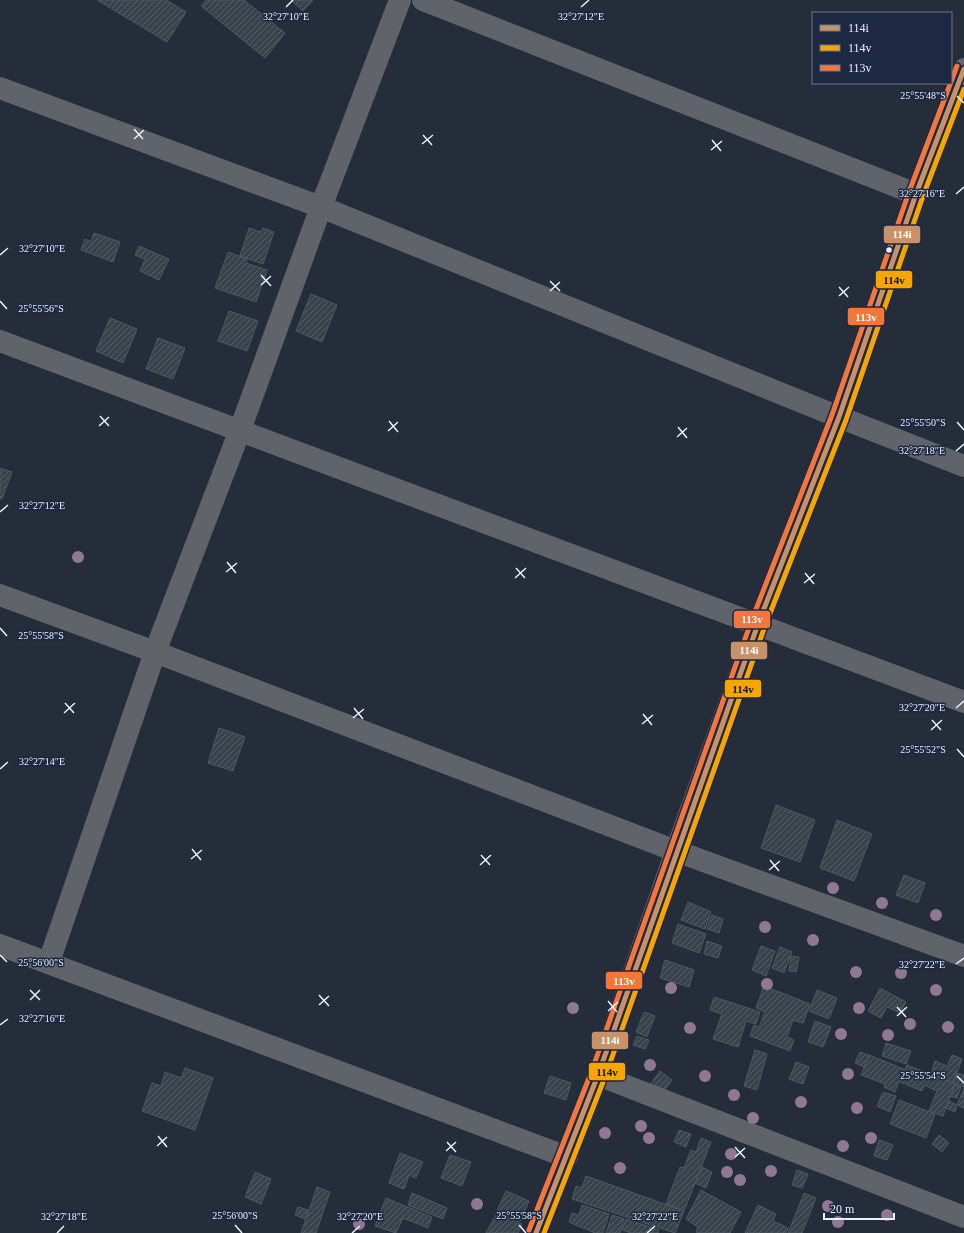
<svg xmlns="http://www.w3.org/2000/svg" width="964" height="1233" font-family="'Times New Roman',serif">
  <defs>
    <pattern id="building-hatch" width="6" height="6" patternUnits="userSpaceOnUse"><rect width="6" height="6" fill="#38424b"/><path d="M-1 1l2-2M0 6l6-6M5 7l2-2" fill="none" stroke="#555e66"/></pattern>
  </defs>
  <rect width="100%" height="100%" fill="#252c3a"/>
  <!-- building -->
  <g fill="url(#building-hatch)" stroke="#4e5862">
    <path d="M 97,0 L 166,0 L 186,12 L 167,42 Z"/>
    <path d="M 206,0 L 244,0 L 285,33 L 265,58 L 201,6 Z"/>
    <path d="M 291,0 L 313,0 L 303,11 Z"/>
    <path d="M 249,228 L 261,232 L 263,228 L 274,232 L 263,264 L 240,256 Z"/>
    <path d="M 94,233 L 120,242 L 113,262 L 81,250 L 85,239 L 91,242 Z"/>
    <path d="M 139,246 L 169,259 L 159,280 L 140,271 L 145,259 L 135,255 Z"/>
    <path d="M 228,252 L 247,259 L 246,263 L 267,270 L 256,302 L 215,288 Z"/>
    <path d="M 311,294 L 337,305 L 322,342 L 296,331 Z"/>
    <path d="M 229,311 L 258,321 L 247,351 L 218,341 Z"/>
    <path d="M 110,318 L 137,329 L 123,363 L 96,351 Z"/>
    <path d="M 158,338 L 185,348 L 173,379 L 146,369 Z"/>
    <path d="M 0,468 L 12,472 L 2,499 L 0,499 Z"/>
    <path d="M 219,728 L 245,737 L 233,771 L 208,763 Z"/>
    <path d="M 776,805 L 815,820 L 800,862 L 761,848 Z"/>
    <path d="M 837,820 L 872,834 L 854,881 L 820,868 Z"/>
    <path d="M 904,875 L 925,883 L 918,903 L 896,895 Z"/>
    <path d="M 688,902 L 711,912 L 705,929 L 681,920 Z"/>
    <path d="M 712,915 L 723,919 L 719,933 L 707,929 Z"/>
    <path d="M 678,924 L 706,934 L 699,953 L 672,943 Z"/>
    <path d="M 707,941 L 722,946 L 718,958 L 704,954 Z"/>
    <path d="M 761,946 L 775,951 L 766,976 L 752,970 Z"/>
    <path d="M 780,947 L 792,952 L 784,973 L 772,968 Z"/>
    <path d="M 791,956 L 799,957 L 796,972 L 789,971 Z"/>
    <path d="M 665,960 L 694,970 L 689,987 L 660,978 Z"/>
    <path d="M 764,986 L 810,1004 L 803,1023 L 793,1020 L 787,1037 L 794,1040 L 790,1051 L 750,1036 L 754,1025 L 759,1027 L 765,1012 L 756,1008 Z"/>
    <path d="M 880,988 L 906,1002 L 900,1013 L 887,1007 L 881,1018 L 868,1011 Z"/>
    <path d="M 817,990 L 837,998 L 829,1019 L 809,1011 Z"/>
    <path d="M 714,997 L 760,1012 L 756,1024 L 746,1021 L 738,1047 L 713,1039 L 722,1014 L 710,1010 Z"/>
    <path d="M 644,1012 L 655,1016 L 647,1037 L 636,1032 Z"/>
    <path d="M 815,1021 L 831,1027 L 823,1047 L 808,1042 Z"/>
    <path d="M 637,1036 L 649,1040 L 645,1049 L 633,1045 Z"/>
    <path d="M 886,1043 L 911,1051 L 906,1064 L 882,1056 Z"/>
    <path d="M 755,1050 L 767,1054 L 757,1090 L 744,1086 Z"/>
    <path d="M 860,1052 L 869,1055 L 864,1067 L 855,1063 Z"/>
    <path d="M 869,1055 L 904,1069 L 895,1092 L 884,1087 L 885,1084 L 861,1075 Z"/>
    <path d="M 952,1055 L 962,1059 L 953,1083 L 931,1074 L 935,1061 L 947,1066 Z"/>
    <path d="M 796,1062 L 809,1067 L 803,1084 L 789,1079 Z"/>
    <path d="M 907,1065 L 929,1074 L 922,1091 L 900,1082 Z"/>
    <path d="M 185,1068 L 213,1078 L 195,1130 L 142,1111 L 152,1083 L 161,1086 L 165,1072 L 181,1078 Z"/>
    <path d="M 660,1071 L 672,1080 L 659,1098 L 647,1089 Z"/>
    <path d="M 957,1073 L 964,1075 L 964,1087 L 953,1083 Z"/>
    <path d="M 931,1074 L 955,1084 L 943,1116 L 929,1111 L 937,1091 L 926,1086 Z"/>
    <path d="M 550,1076 L 571,1083 L 566,1100 L 544,1093 Z"/>
    <path d="M 955,1085 L 961,1087 L 957,1098 L 950,1096 Z"/>
    <path d="M 964,1088 L 964,1108 L 957,1105 Z"/>
    <path d="M 883,1092 L 896,1096 L 890,1112 L 877,1106 Z"/>
    <path d="M 899,1100 L 935,1114 L 926,1138 L 890,1124 Z"/>
    <path d="M 949,1101 L 957,1105 L 955,1112 L 946,1108 Z"/>
    <path d="M 679,1130 L 691,1134 L 686,1147 L 674,1142 Z"/>
    <path d="M 939,1135 L 949,1143 L 942,1152 L 932,1144 Z"/>
    <path d="M 701,1138 L 711,1142 L 684,1211 L 666,1204 L 680,1167 L 684,1168 L 691,1150 L 696,1152 Z"/>
    <path d="M 879,1140 L 893,1145 L 887,1160 L 874,1156 Z"/>
    <path d="M 400,1153 L 423,1162 L 416,1178 L 409,1175 L 404,1189 L 389,1183 Z"/>
    <path d="M 450,1155 L 471,1162 L 462,1186 L 441,1178 Z"/>
    <path d="M 702,1167 L 712,1172 L 706,1188 L 695,1183 Z"/>
    <path d="M 797,1170 L 808,1174 L 802,1188 L 792,1185 Z"/>
    <path d="M 255,1172 L 271,1179 L 261,1204 L 245,1197 Z"/>
    <path d="M 586,1176 L 684,1211 L 675,1233 L 572,1199 L 576,1186 L 582,1188 Z"/>
    <path d="M 317,1187 L 330,1192 L 316,1233 L 301,1233 Z"/>
    <path d="M 701,1190 L 741,1212 L 730,1233 L 698,1233 L 696,1232 L 698,1227 L 686,1219 Z"/>
    <path d="M 506,1191 L 529,1201 L 520,1221 L 497,1211 Z"/>
    <path d="M 412,1193 L 447,1208 L 443,1219 L 408,1205 Z"/>
    <path d="M 804,1193 L 816,1198 L 802,1233 L 788,1233 Z"/>
    <path d="M 386,1198 L 432,1217 L 428,1228 L 403,1218 L 396,1233 L 375,1226 Z"/>
    <path d="M 582,1205 L 609,1214 L 603,1233 L 595,1233 L 569,1222 L 572,1213 L 579,1215 Z"/>
    <path d="M 758,1205 L 776,1214 L 773,1221 L 788,1228 L 786,1233 L 745,1233 Z"/>
    <path d="M 298,1207 L 308,1210 L 305,1219 L 295,1215 Z"/>
    <path d="M 497,1213 L 522,1224 L 518,1233 L 486,1233 Z"/>
    <path d="M 612,1215 L 624,1219 L 620,1233 L 606,1233 Z"/>
    <path d="M 626,1219 L 659,1230 L 658,1233 L 631,1233 L 622,1230 Z"/>
  </g>
  <g fill="none" stroke-linecap="round" stroke-linejoin="round">
    <!-- street -->
    <g stroke="#61636a" stroke-width="22">
      <path d="M 423,0 L 916,194"/>
      <path d="M 0,88 L 321,207 L 839,417 L 964,466"/>
      <path d="M 0,341 L 964,702"/>
      <path d="M 0,595 L 155,652 L 676,851 L 964,956"/>
      <path d="M 0,945 L 567,1157"/>
      <path d="M 49,962 L 155,652 L 240,430 L 321,207 L 400,0"/>
      <path d="M 598,1075 L 964,1217"/>
    </g>
    <!-- secondary -->
    <path stroke="#64656e" stroke-width="22" d="M 536,1233 L 598,1075 L 676,851 L 758,624 L 839,417 L 916,194 L 964,69"/>
    <!-- bus-1 casing -->
    <g stroke="#1d2942" stroke-width="8">
      <path id="bus-1" d="M 536,1233 L 598,1075 L 758,624 L 839,417 L 916,194 L 964,69"/>
    </g>
    <!-- bus-2 casing -->
    <g stroke="#1d2942" stroke-width="8">
      <path id="bus-2" d="M 544,1233 L 605,1077 L 765,626 L 846,420 L 923,196 L 964,89"/>
    </g>
    <!-- bus-3 casing -->
    <g stroke="#1d2942" stroke-width="8">
      <path id="bus-3" d="M 529,1230 L 591,1073 L 751,622 L 832,415 L 909,192 L 957,66"/>
    </g>
    <!-- bus-1 -->
    <use href="#bus-1" stroke="#c7916a" stroke-width="5"/>
    <!-- bus-2 -->
    <use href="#bus-2" stroke="#f7a600" stroke-width="5"/>
    <!-- bus-3 -->
    <use href="#bus-3" stroke="#f5763a" stroke-width="5"/>
  </g>
  <!-- trees -->
  <g fill="#907895">
    <circle cx="78" cy="557" r="6"/>
    <circle cx="833" cy="888" r="6"/>
    <circle cx="882" cy="903" r="6"/>
    <circle cx="936" cy="915" r="6"/>
    <circle cx="765" cy="927" r="6"/>
    <circle cx="813" cy="940" r="6"/>
    <circle cx="856" cy="972" r="6"/>
    <circle cx="901" cy="973" r="6"/>
    <circle cx="767" cy="984" r="6"/>
    <circle cx="671" cy="988" r="6"/>
    <circle cx="936" cy="990" r="6"/>
    <circle cx="573" cy="1008" r="6"/>
    <circle cx="859" cy="1008" r="6"/>
    <circle cx="910" cy="1024" r="6"/>
    <circle cx="948" cy="1027" r="6"/>
    <circle cx="690" cy="1028" r="6"/>
    <circle cx="841" cy="1034" r="6"/>
    <circle cx="888" cy="1035" r="6"/>
    <circle cx="650" cy="1065" r="6"/>
    <circle cx="848" cy="1074" r="6"/>
    <circle cx="705" cy="1076" r="6"/>
    <circle cx="734" cy="1095" r="6"/>
    <circle cx="801" cy="1102" r="6"/>
    <circle cx="857" cy="1108" r="6"/>
    <circle cx="753" cy="1118" r="6"/>
    <circle cx="641" cy="1126" r="6"/>
    <circle cx="605" cy="1133" r="6"/>
    <circle cx="649" cy="1138" r="6"/>
    <circle cx="871" cy="1138" r="6"/>
    <circle cx="843" cy="1146" r="6"/>
    <circle cx="731" cy="1154" r="6"/>
    <circle cx="620" cy="1168" r="6"/>
    <circle cx="771" cy="1171" r="6"/>
    <circle cx="727" cy="1172" r="6"/>
    <circle cx="740" cy="1180" r="6"/>
    <circle cx="477" cy="1204" r="6"/>
    <circle cx="828" cy="1206" r="6"/>
    <circle cx="887" cy="1215" r="6"/>
    <circle cx="838" cy="1222" r="6"/>
    <circle cx="359" cy="1224" r="6"/>
  </g>
  <!-- ticks -->
  <path fill="none" stroke="#e9f0fd" stroke-width="1.5" d="M 286,7 L 293,0M 581,7 L 589,0M 957,96 L 964,103M 134,129 L 143,139M 423,135 L 432,145M 134,139 L 144,130M 712,140 L 721,151M 422,144 L 433,135M 711,150 L 722,141M 956,194 L 964,187M 0,255 L 8,248M 261,275 L 271,286M 550,281 L 560,291M 261,285 L 271,276M 839,287 L 848,297M 550,291 L 560,282M 839,296 L 849,287M 0,301 L 7,309M 100,416 L 109,426M 389,421 L 398,432M 957,422 L 964,430M 99,426 L 109,417M 678,427 L 687,438M 388,431 L 398,422M 677,437 L 687,428M 956,451 L 964,444M 0,512 L 8,505M 227,562 L 236,573M 516,568 L 525,578M 226,572 L 237,563M 805,573 L 814,584M 515,578 L 526,568M 804,583 L 815,574M 0,628 L 7,636M 65,703 L 74,713M 354,708 L 363,719M 956,708 L 964,701M 64,713 L 75,703M 643,714 L 652,725M 353,718 L 364,709M 932,720 L 941,730M 642,724 L 653,715M 931,730 L 942,720M 957,749 L 964,757M 0,769 L 8,762M 192,849 L 201,860M 481,855 L 490,865M 191,859 L 202,850M 770,860 L 779,871M 480,865 L 491,855M 769,870 L 780,861M 0,955 L 7,962M 956,964 L 964,958M 30,990 L 40,1000M 319,995 L 329,1006M 30,1000 L 40,990M 608,1001 L 617,1012M 319,1005 L 329,996M 897,1007 L 906,1017M 608,1011 L 618,1002M 897,1016 L 907,1007M 0,1025 L 8,1019M 957,1076 L 964,1083M 158,1136 L 167,1147M 447,1142 L 456,1152M 157,1146 L 167,1137M 735,1147 L 745,1158M 446,1151 L 456,1142M 735,1157 L 745,1148M 235,1225 L 242,1233M 519,1225 L 526,1233M 57,1233 L 64,1226M 352,1233 L 360,1226M 647,1233 L 655,1226"/>
  <!-- markers -->
  <circle fill="#e9f0fd" stroke="#1d2942" stroke-width="1.5" cx="889" cy="250" r="3.5"/>
  <g font-size="10" text-anchor="middle" fill="#e9f0fd" stroke="#1d2942" stroke-width="3" stroke-linejoin="round" paint-order="stroke">
    <text x="286" y="20">32°27'10"E</text>
    <text x="581" y="20">32°27'12"E</text>
    <text x="923" y="99">25°55'48"S</text>
    <text x="922" y="197">32°27'16"E</text>
    <text x="42" y="252">32°27'10"E</text>
    <text x="41" y="312">25°55'56"S</text>
    <text x="923" y="426">25°55'50"S</text>
    <text x="922" y="454">32°27'18"E</text>
    <text x="42" y="509">32°27'12"E</text>
    <text x="41" y="639">25°55'58"S</text>
    <text x="922" y="711">32°27'20"E</text>
    <text x="923" y="753">25°55'52"S</text>
    <text x="42" y="765">32°27'14"E</text>
    <text x="41" y="966">25°56'00"S</text>
    <text x="922" y="968">32°27'22"E</text>
    <text x="42" y="1022">32°27'16"E</text>
    <text x="923" y="1079">25°55'54"S</text>
    <text x="235" y="1219">25°56'00"S</text>
    <text x="519" y="1219">25°55'58"S</text>
    <text x="64" y="1220">32°27'18"E</text>
    <text x="360" y="1220">32°27'20"E</text>
    <text x="655" y="1220">32°27'22"E</text>
  </g>
  <g stroke="#1d2942" stroke-width="1.5">
    <rect x="883" y="225" width="38" height="19" rx="4" fill="#c7916a"/>
    <rect x="875" y="270" width="38" height="19" rx="4" fill="#f7a600"/>
    <rect x="847" y="307" width="38" height="19" rx="4" fill="#f5763a"/>
    <rect x="733" y="610" width="38" height="19" rx="4" fill="#f5763a"/>
    <rect x="730" y="641" width="38" height="19" rx="4" fill="#c7916a"/>
    <rect x="724" y="679" width="38" height="19" rx="4" fill="#f7a600"/>
    <rect x="605" y="971" width="38" height="19" rx="4" fill="#f5763a"/>
    <rect x="591" y="1031" width="38" height="19" rx="4" fill="#c7916a"/>
    <rect x="588" y="1062" width="38" height="19" rx="4" fill="#f7a600"/>
  </g>
  <g font-size="11" text-anchor="middle" font-weight="bold" fill="#fff">
    <text x="902" y="238">114i</text>
    <text x="866" y="321">113v</text>
    <text x="752" y="623">113v</text>
    <text x="749" y="654">114i</text>
    <text x="624" y="985">113v</text>
    <text x="610" y="1044">114i</text>
  </g>
  <g font-size="11" text-anchor="middle" font-weight="bold" fill="#111">
    <text x="894" y="284">114v</text>
    <text x="743" y="693">114v</text>
    <text x="607" y="1076">114v</text>
  </g>
  <!-- legend -->
  <rect x="812" y="12" width="140" height="72" fill="#1d2942" stroke="#6f798d"/>
  <rect x="820" y="25" width="20" height="6" fill="#c7916a" stroke="#6f798d"/>
  <text x="848" y="32" font-size="12" fill="#e9f0fd">114i</text>
  <rect x="820" y="45" width="20" height="6" fill="#f7a600" stroke="#6f798d"/>
  <text x="848" y="52" font-size="12" fill="#e9f0fd">114v</text>
  <rect x="820" y="65" width="20" height="6" fill="#f5763a" stroke="#6f798d"/>
  <text x="848" y="72" font-size="12" fill="#e9f0fd">113v</text>
  <!-- scale -->
  <path d="M824 1213v6h70v-6" fill="none" stroke="#e9f0fd" stroke-width="2"/>
  <text x="830" y="1213" font-size="12" fill="#e9f0fd" stroke="#1d2942" stroke-width="3" paint-order="stroke">20 m</text>
</svg>
